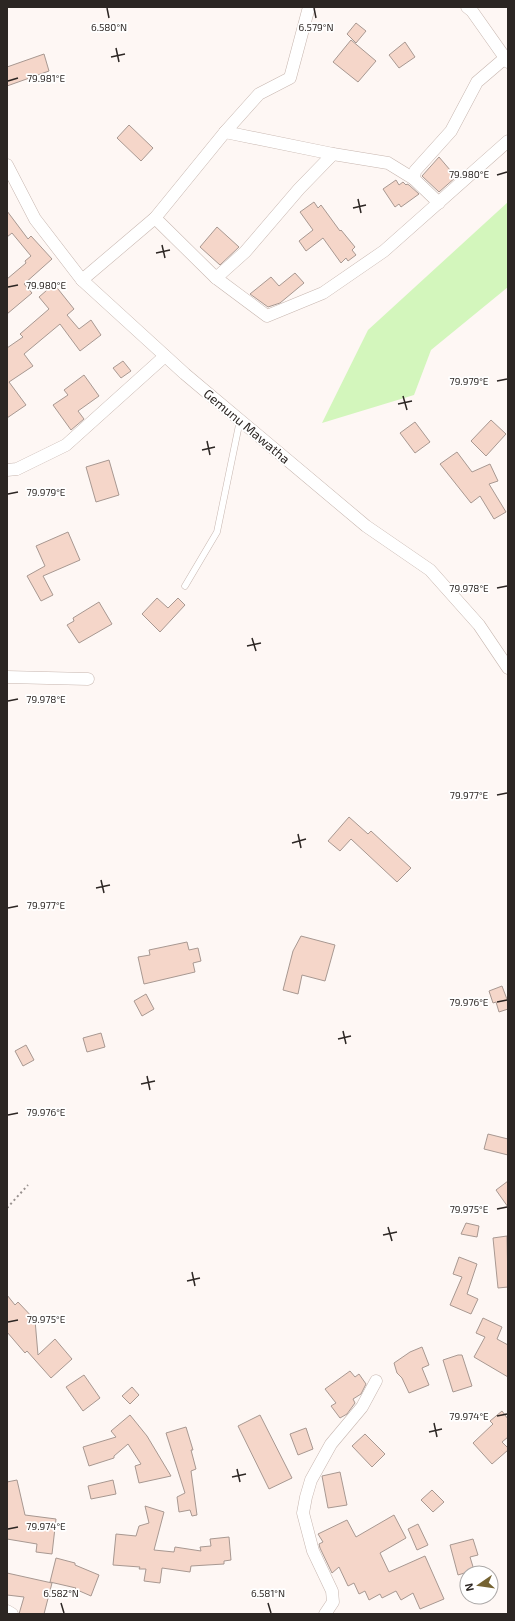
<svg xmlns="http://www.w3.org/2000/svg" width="515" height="1621" font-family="'Exo 2',sans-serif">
  <rect width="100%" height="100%" fill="#fef7f4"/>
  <!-- green -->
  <path fill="#d3f6bc" d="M 508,202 L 508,287 L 431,350 L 414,395 L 322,423 L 368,330 Z"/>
  <!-- building -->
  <g fill="#f5d6c9" stroke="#a89891">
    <path d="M 356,23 L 366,31 L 356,43 L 347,34 Z"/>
    <path d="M 351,40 L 376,61 L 358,82 L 333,62 Z"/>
    <path d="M 405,42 L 415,57 L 399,68 L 389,55 Z"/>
    <path d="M 44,54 L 49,71 L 7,86 L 7,67 Z"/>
    <path d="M 129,125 L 153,148 L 141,161 L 117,138 Z"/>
    <path d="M 439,157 L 456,177 L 439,192 L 422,176 Z"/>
    <path d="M 396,180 L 399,185 L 403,182 L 406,185 L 407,184 L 409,185 L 419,194 L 401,207 L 399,204 L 395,207 L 383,189 Z"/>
    <path d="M 314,202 L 318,208 L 321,205 L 340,231 L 341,230 L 355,247 L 352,250 L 356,255 L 348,261 L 346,258 L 341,263 L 323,238 L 306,251 L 299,241 L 313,230 L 300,212 Z"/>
    <path d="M 7,211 L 28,239 L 31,236 L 52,259 L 24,284 L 32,293 L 7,314 L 7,279 L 26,263 L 25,261 L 31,256 L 12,233 L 7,237 Z"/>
    <path d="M 217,227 L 239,247 L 220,265 L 200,247 Z"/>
    <path d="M 295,273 L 304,283 L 280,303 L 268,307 L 250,294 L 271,277 L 279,286 Z"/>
    <path d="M 54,284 L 74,309 L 67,315 L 79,329 L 91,320 L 101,335 L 80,351 L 60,324 L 24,354 L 33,366 L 9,382 L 26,405 L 7,418 L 7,348 L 23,337 L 20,334 L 49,309 L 39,297 Z"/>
    <path d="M 123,361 L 131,371 L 121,378 L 113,368 Z"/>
    <path d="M 84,375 L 99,396 L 78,411 L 84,419 L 71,430 L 53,405 L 68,395 L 64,390 Z"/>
    <path d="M 491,420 L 506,434 L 486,456 L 471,441 Z"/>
    <path d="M 415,422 L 430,442 L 415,453 L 400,433 Z"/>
    <path d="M 457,452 L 472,472 L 490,464 L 498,481 L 489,484 L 506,512 L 494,519 L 480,496 L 471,503 L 440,464 Z"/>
    <path d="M 109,460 L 119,495 L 96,502 L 86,467 Z"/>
    <path d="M 68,532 L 80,560 L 43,576 L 53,595 L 41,601 L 27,576 L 45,566 L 36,546 Z"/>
    <path d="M 157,598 L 168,608 L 178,598 L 185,605 L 160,632 L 142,614 Z"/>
    <path d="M 99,602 L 112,624 L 79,643 L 67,625 L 74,621 L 73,618 Z"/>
    <path d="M 349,817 L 368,834 L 371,831 L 411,868 L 397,882 L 351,839 L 340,851 L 328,841 Z"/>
    <path d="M 301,936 L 335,945 L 325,981 L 302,975 L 298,994 L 283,990 L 293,951 Z"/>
    <path d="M 187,942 L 189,950 L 198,948 L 201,961 L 193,963 L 195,972 L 144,984 L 138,957 L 150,955 L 149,950 Z"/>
    <path d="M 502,986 L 508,1002 L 508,1009 L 499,1012 L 496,1002 L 493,1003 L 489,991 Z"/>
    <path d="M 146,994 L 154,1009 L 142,1016 L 134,1001 Z"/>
    <path d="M 101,1033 L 105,1047 L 87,1052 L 83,1038 Z"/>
    <path d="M 26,1045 L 34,1060 L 23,1066 L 15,1051 Z"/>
    <path d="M 488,1134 L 508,1139 L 508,1155 L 484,1149 Z"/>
    <path d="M 508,1181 L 508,1207 L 496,1190 Z"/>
    <path d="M 466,1223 L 479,1226 L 477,1237 L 461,1234 Z"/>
    <path d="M 507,1236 L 508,1287 L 498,1288 L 493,1238 Z"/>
    <path d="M 459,1257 L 477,1264 L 467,1294 L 478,1299 L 471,1314 L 450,1305 L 462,1277 L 453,1274 Z"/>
    <path d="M 7,1295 L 15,1305 L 18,1302 L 35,1320 L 38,1355 L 55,1339 L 72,1359 L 51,1378 L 27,1351 L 25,1353 L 7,1332 Z"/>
    <path d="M 483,1318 L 502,1327 L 497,1339 L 508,1345 L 508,1377 L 474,1357 L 485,1337 L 476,1333 Z"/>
    <path d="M 422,1347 L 429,1365 L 422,1368 L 429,1385 L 409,1393 L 402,1378 L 397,1373 L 394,1363 L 410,1352 Z"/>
    <path d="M 458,1355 L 462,1355 L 472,1386 L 453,1392 L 443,1360 Z"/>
    <path d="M 350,1371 L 355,1377 L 359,1374 L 366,1384 L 361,1394 L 353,1399 L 355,1403 L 347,1414 L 340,1418 L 331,1406 L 336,1403 L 325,1389 Z"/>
    <path d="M 84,1375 L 100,1398 L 83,1411 L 66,1387 Z"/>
    <path d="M 132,1387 L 139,1395 L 130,1404 L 122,1396 Z"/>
    <path d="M 502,1411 L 508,1419 L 508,1437 L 502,1442 L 508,1448 L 508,1450 L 492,1464 L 473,1443 L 493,1424 L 490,1421 Z"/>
    <path d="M 130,1415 L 147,1436 L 171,1476 L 139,1483 L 135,1466 L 141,1464 L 128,1444 L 114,1456 L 114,1458 L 89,1466 L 83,1447 L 116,1437 L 111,1431 Z"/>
    <path d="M 260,1415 L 292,1478 L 269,1489 L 238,1426 Z"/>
    <path d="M 186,1427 L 193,1450 L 191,1450 L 196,1469 L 191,1471 L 197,1515 L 192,1516 L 190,1510 L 179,1512 L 177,1497 L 185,1493 L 166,1433 Z"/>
    <path d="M 306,1428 L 313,1449 L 298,1455 L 290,1434 Z"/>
    <path d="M 365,1434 L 385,1454 L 372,1467 L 352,1446 Z"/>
    <path d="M 340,1472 L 347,1505 L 328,1508 L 322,1476 Z"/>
    <path d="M 17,1480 L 25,1515 L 56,1519 L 52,1554 L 36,1552 L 37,1544 L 7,1539 L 7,1482 Z"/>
    <path d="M 113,1480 L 116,1494 L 91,1499 L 88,1486 Z"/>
    <path d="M 432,1490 L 444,1502 L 433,1512 L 421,1500 Z"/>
    <path d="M 145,1506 L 164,1512 L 154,1550 L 174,1552 L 175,1547 L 201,1551 L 200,1547 L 211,1546 L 210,1539 L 229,1537 L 231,1560 L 224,1561 L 224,1564 L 191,1566 L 190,1572 L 162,1568 L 160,1583 L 144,1581 L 146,1569 L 139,1569 L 140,1567 L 113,1565 L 116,1534 L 136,1536 L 139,1526 L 149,1523 Z"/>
    <path d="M 394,1515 L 406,1538 L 380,1553 L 389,1572 L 425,1556 L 444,1599 L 420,1609 L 413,1593 L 401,1600 L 396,1591 L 382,1598 L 380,1594 L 369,1600 L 365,1591 L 359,1594 L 354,1583 L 348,1586 L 339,1567 L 332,1573 L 320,1548 L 319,1544 L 323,1542 L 318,1534 L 347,1520 L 356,1537 Z"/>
    <path d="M 418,1524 L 428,1545 L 417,1550 L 408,1529 Z"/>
    <path d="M 473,1539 L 478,1555 L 470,1557 L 474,1570 L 458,1575 L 450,1545 Z"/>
    <path d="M 56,1558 L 75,1563 L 75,1565 L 99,1575 L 91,1596 L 75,1589 L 76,1588 L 50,1582 Z"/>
    <path d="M 7,1573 L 52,1583 L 44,1614 L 19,1614 L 24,1597 L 7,1595 Z"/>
  </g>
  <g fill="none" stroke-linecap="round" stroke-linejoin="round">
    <!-- lane casing -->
    <g stroke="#c7b6af" stroke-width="7">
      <path id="lane" d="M 185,586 L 217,532 L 240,420"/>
    </g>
    <!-- street casing -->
    <g stroke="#c7b6af" stroke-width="13">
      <g id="street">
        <path d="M 467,7 L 472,11 L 508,62"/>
        <path d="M 225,132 L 333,154 L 388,163 L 414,179"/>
        <path d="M 7,165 L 35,219 L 82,280 L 185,374 L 366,526 L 430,570 L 479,625 L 508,668"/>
        <path d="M 439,203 L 414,179 L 415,171 L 451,131 L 477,82 L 505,58"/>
        <path d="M 155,218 L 225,132 L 259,94 L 290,78 L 309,7"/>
        <path d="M 216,278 L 245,252 L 299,189 L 333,154"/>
        <path d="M 82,280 L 155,218 L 216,278 L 267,316 L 323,293 L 384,251 L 508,141"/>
        <path d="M 7,470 L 17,469 L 66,445 L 165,356"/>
        <path d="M 7,677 L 88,679"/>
        <path d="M 7,1611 L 12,1614"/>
        <path d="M 325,1614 L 333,1602 L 332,1591 L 313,1551 L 303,1513 L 306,1497 L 311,1480 L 331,1444 L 362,1407 L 376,1381"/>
      </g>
    </g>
    <!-- path -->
    <path stroke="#98918e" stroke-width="2" stroke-dasharray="2 3" stroke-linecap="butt" d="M 7,1208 L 28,1185"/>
    <!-- lane -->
    <use href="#lane" stroke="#fff" stroke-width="6"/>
    <!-- street -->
    <use href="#street" stroke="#fff" stroke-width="12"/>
  </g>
  <!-- ticks -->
  <path fill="none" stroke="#2c2623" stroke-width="1.5" d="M 107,8 L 109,18M 314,8 L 316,18M 116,48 L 119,62M 111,57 L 125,54M 8,81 L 18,78M 497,175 L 507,172M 358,199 L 361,213M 353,208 L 366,205M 162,245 L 165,258M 156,253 L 170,250M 8,287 L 18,285M 497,381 L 507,379M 403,396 L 407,410M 398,404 L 412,401M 207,441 L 210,455M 202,450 L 215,447M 8,494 L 18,492M 497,588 L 507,586M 252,638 L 256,651M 247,646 L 261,643M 8,701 L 18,699M 497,795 L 507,793M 298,834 L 301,848M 292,843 L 306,839M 101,880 L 104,893M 96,888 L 110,885M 8,908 L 18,906M 497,1002 L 507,1000M 343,1031 L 346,1044M 338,1039 L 351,1036M 147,1076 L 150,1090M 141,1084 L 155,1081M 8,1115 L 18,1113M 497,1209 L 507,1207M 388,1227 L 392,1241M 383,1235 L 397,1232M 192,1272 L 195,1286M 187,1281 L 200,1278M 8,1322 L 18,1320M 497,1416 L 507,1414M 434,1423 L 437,1437M 429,1432 L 442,1429M 237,1469 L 240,1482M 232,1477 L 246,1474M 8,1529 L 18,1527M 61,1603 L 64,1613M 268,1603 L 271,1613"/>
  <g text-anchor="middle" stroke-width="3.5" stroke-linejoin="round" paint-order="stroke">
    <!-- street labels -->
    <g font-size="13" fill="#2c2623" stroke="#fff">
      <text transform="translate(247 426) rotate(40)" y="5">Gemunu Mawatha</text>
    </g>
  </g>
  <g font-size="10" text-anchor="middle" fill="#2c2623" stroke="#fff" stroke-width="3.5" stroke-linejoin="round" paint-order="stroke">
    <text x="109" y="31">6.580°N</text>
    <text x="316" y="31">6.579°N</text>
    <text x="46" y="82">79.981°E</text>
    <text x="469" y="178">79.980°E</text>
    <text x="46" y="289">79.980°E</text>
    <text x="469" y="385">79.979°E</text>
    <text x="46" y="496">79.979°E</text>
    <text x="469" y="592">79.978°E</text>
    <text x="46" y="703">79.978°E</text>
    <text x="469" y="799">79.977°E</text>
    <text x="46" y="909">79.977°E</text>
    <text x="469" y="1006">79.976°E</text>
    <text x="46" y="1116">79.976°E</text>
    <text x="469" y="1213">79.975°E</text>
    <text x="46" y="1323">79.975°E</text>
    <text x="469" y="1420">79.974°E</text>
    <text x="46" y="1530">79.974°E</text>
    <text x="61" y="1597">6.582°N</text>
    <text x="268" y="1597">6.581°N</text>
  </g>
  <!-- border -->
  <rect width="515" height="1621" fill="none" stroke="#2c2623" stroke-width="16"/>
  <!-- north arrow -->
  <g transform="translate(479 1585) rotate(257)"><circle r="19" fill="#ffffff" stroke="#aba8a7"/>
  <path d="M0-3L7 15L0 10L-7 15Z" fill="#756332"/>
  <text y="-6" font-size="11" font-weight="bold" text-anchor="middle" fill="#2c2623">N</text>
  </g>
</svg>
